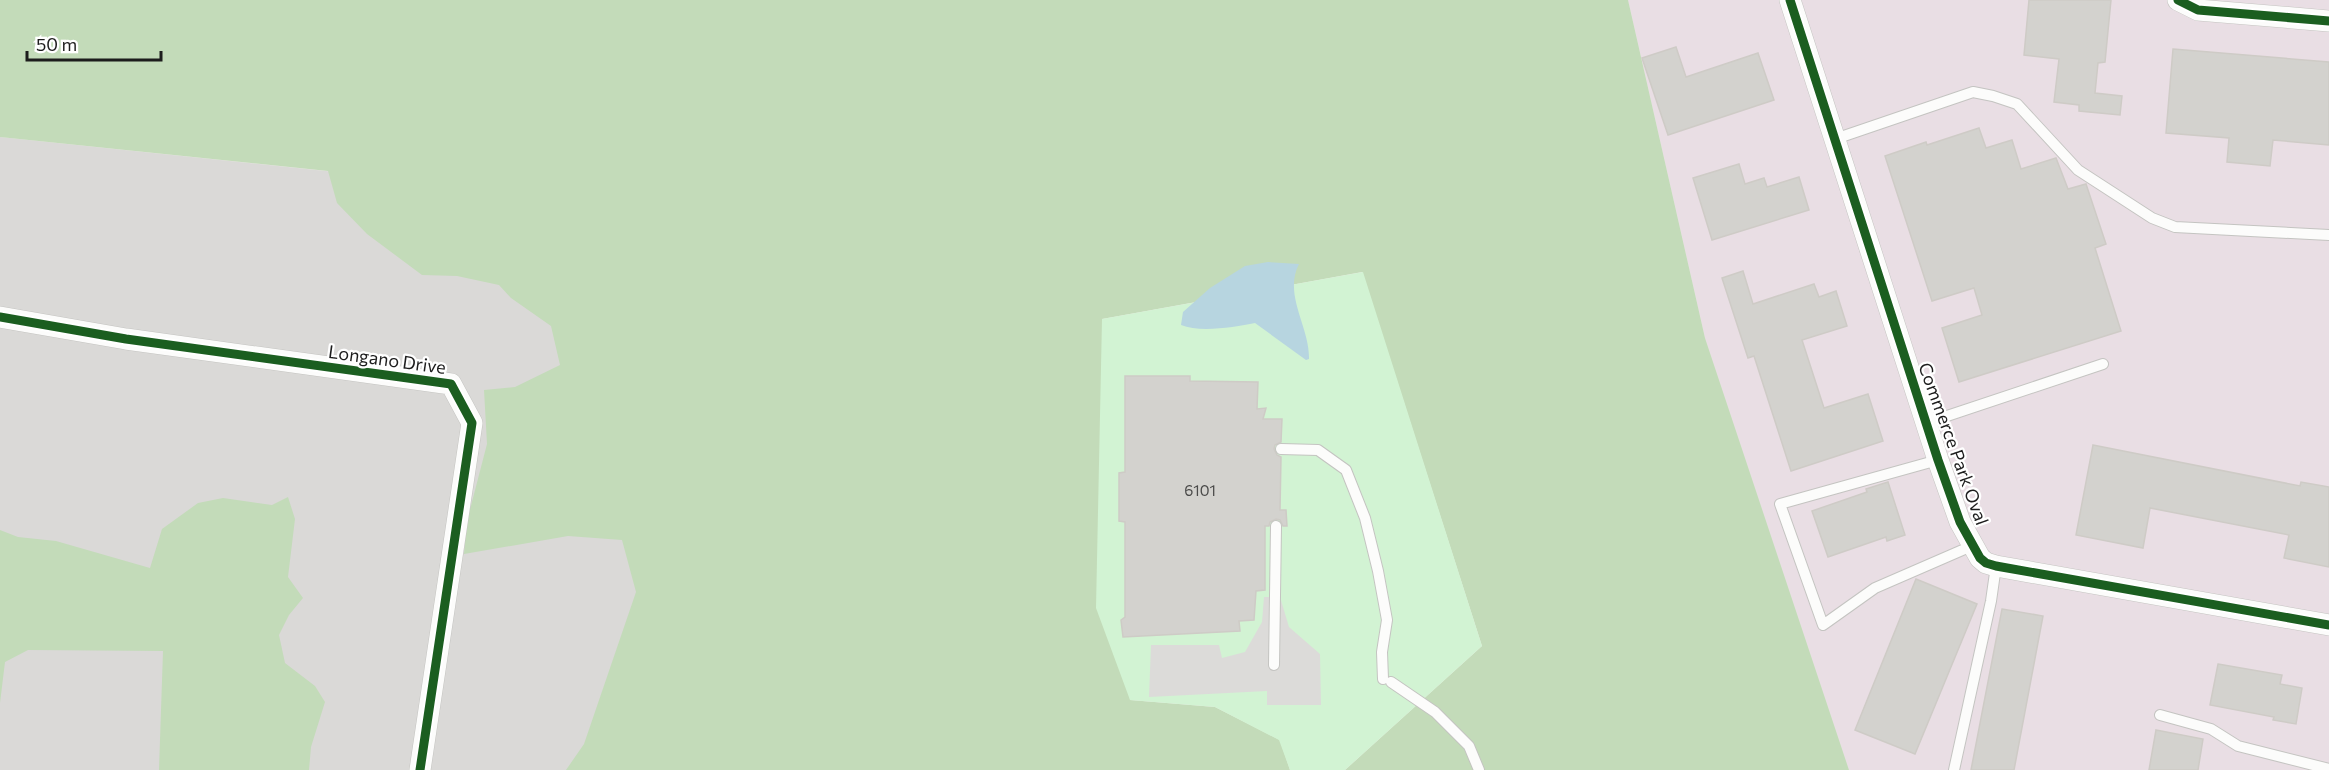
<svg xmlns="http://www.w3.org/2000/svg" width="2329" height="770" font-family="Commissioner,sans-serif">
  <rect width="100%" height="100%" fill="#ebeae5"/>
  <!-- residential -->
  <path fill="#dad9d7" d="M 0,137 L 720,212 L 659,770 L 0,770 Z"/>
  <!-- industrial -->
  <path fill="#e9dee4" d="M 1628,0 L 2329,0 L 2329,770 L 1849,770 L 1705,338 Z"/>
  <!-- forest -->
  <g fill="#c3dbb9">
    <path d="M 0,0 L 1628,0 L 1705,338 L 1849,770 L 1345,770 L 1482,646 L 1362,272 L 1102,319 L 1130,700 L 1215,707 L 1280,740 L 1290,770 L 566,770 L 584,744 L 636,592 L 622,540 L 568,536 L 464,554 L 466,525 L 487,444 L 484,390 L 515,387 L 560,365 L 551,326 L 511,298 L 499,285 L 457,276 L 422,275 L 367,234 L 337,203 L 328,171 L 0,137 Z"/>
    <path d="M 288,497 L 295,519 L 288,577 L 303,598 L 289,615 L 279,635 L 285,663 L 315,686 L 325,702 L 311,747 L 309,770 L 159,770 L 163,651 L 28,650 L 5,662 L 0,703 L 0,530 L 18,537 L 56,541 L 150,568 L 162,529 L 198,503 L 223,498 L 272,505 Z"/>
  </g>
  <!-- park -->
  <path fill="#d2f3d3" d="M 1363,272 L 1482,646 L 1345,770 L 1290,770 L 1279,740 L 1215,707 L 1130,700 L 1096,608 L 1102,319 Z"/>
  <!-- parking -->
  <path fill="#dcdbd9" d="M 1264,597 L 1280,597 L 1289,627 L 1320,654 L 1321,705 L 1267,705 L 1267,691 L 1149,697 L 1151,645 L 1219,645 L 1222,658 L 1245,652 L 1262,622 Z"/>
  <!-- water -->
  <path fill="#b7d5e0" d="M 1268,262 L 1299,264 C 1283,295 1310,327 1309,359 L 1306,360 L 1255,323 C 1235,327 1200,333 1181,325 L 1183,312 L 1210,288 L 1245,266 Z"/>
  <!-- building -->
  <g fill="#d3d2ce" stroke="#cecbc6" stroke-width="1.5">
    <path d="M 2029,0 L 2111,0 L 2105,62 L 2098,63 L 2095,93 L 2122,96 L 2120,115 L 2079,111 L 2079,105 L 2054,102 L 2059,59 L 2024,55 Z"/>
    <path d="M 1676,47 L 1686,77 L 1758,53 L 1774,100 L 1668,135 L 1642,58 Z"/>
    <path d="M 2173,49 L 2329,62 L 2329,145 L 2273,140 L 2270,166 L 2227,162 L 2229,138 L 2166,133 Z"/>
    <path d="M 1979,128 L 1986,148 L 2012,140 L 2021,169 L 2056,158 L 2068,189 L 2086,184 L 2106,244 L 2095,248 L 2121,331 L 1959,382 L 1942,328 L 1982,315 L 1974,288 L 1932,301 L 1885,156 L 1926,142 L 1927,145 Z"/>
    <path d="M 1739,164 L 1745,184 L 1764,178 L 1767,187 L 1799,177 L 1809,210 L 1712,240 L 1693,178 Z"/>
    <path d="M 1743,271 L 1753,304 L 1814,284 L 1819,297 L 1836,291 L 1847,326 L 1802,340 L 1824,408 L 1868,394 L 1883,441 L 1791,471 L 1754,356 L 1748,358 L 1722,278 Z"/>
    <path d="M 1125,376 L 1190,376 L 1190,381 L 1258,382 L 1257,409 L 1266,408 L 1263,419 L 1282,419 L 1281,442 L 1275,445 L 1274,449 L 1277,455 L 1281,457 L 1280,510 L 1286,510 L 1287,526 L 1283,526 L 1280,520 L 1276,519 L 1270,522 L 1269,526 L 1265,526 L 1265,590 L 1256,591 L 1254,620 L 1239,621 L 1240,631 L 1123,637 L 1121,620 L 1125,617 L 1125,522 L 1119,521 L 1119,473 L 1125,472 Z"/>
    <path d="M 2093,445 L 2300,486 L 2301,482 L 2329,487 L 2329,567 L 2284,558 L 2289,535 L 2150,508 L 2143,548 L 2076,535 Z"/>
    <path d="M 1888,482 L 1905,535 L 1887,541 L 1886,537 L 1828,557 L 1812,511 L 1867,492 L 1866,489 Z"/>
    <path d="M 1916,579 L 1977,604 L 1915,754 L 1855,730 Z"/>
    <path d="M 2002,609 L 2043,616 L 2014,770 L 1971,770 Z"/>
    <path d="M 2218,664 L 2282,675 L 2280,684 L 2302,688 L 2296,724 L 2273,720 L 2274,717 L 2210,705 Z"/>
    <path d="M 2156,730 L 2203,739 L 2198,770 L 2149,770 Z"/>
  </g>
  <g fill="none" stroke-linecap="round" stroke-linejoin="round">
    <!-- service casing -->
    <g stroke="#c4c4c1" stroke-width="12">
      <g id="service">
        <path d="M 1835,139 L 1973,92 L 1993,96 L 2017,104 L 2078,170 L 2152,218 L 2175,227 L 2329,235"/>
        <path d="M 1926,423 L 2103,364"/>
        <path d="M 1281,449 L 1318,450 L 1346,470 L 1365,518 L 1378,571 L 1387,620 L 1382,652 L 1383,679"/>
        <path d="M 1938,460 L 1780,504 L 1823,625 L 1875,588 L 1974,545"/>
        <path d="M 1274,665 L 1276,526"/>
        <path d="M 1391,682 L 1435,712 L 1469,746 L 1479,770"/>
        <path d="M 2160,715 L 2211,729 L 2238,746 L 2329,769"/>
        <path d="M 1954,770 L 1991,601 L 1996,566"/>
      </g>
    </g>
    <!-- minor casing -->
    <g stroke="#c4c4c1" stroke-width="22">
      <g id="minor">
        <path d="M 1790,0 L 1938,460 L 1960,522 L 1980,558 L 1986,563 L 1996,566 L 2329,625"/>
        <path d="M 2178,0 L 2198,10 L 2329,21"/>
        <path d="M 0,317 L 126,339 L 451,384 L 472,423 L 420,770"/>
      </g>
    </g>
    <!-- service -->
    <use href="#service" stroke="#fcfcfb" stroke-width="10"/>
    <!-- minor -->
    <use href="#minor" stroke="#fcfcfb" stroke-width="21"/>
    <!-- cycleway casing -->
    <g stroke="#fff" stroke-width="13">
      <g id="cycleway">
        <path d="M 1790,0 L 1938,460 L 1960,522 L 1980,558 L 1986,563 L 1996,566 L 2329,625"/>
        <path d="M 2178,0 L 2198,10 L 2329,21"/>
        <path d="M 0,317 L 126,339 L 451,384 L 472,423 L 420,770"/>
      </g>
    </g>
    <!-- cycleway -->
    <use href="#cycleway" stroke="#1b5e20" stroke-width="9"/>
  </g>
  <g text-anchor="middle" stroke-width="4.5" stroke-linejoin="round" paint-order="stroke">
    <!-- number labels -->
    <g font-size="15" fill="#4a4a49">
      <text x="1200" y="496">6101</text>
    </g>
    <!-- street labels -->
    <g font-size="18" fill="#1d1d1d" stroke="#fff">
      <text transform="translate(387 360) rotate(8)" y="6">Longano Drive</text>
      <text transform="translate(1953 444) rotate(70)" y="6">Commerce Park Oval</text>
    </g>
  </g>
  <!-- scale -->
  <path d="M27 51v9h134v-9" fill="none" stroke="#1d1d1d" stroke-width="3"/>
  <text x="36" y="51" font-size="18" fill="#1d1d1d" stroke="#ffffff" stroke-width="4.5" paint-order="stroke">50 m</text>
</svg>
